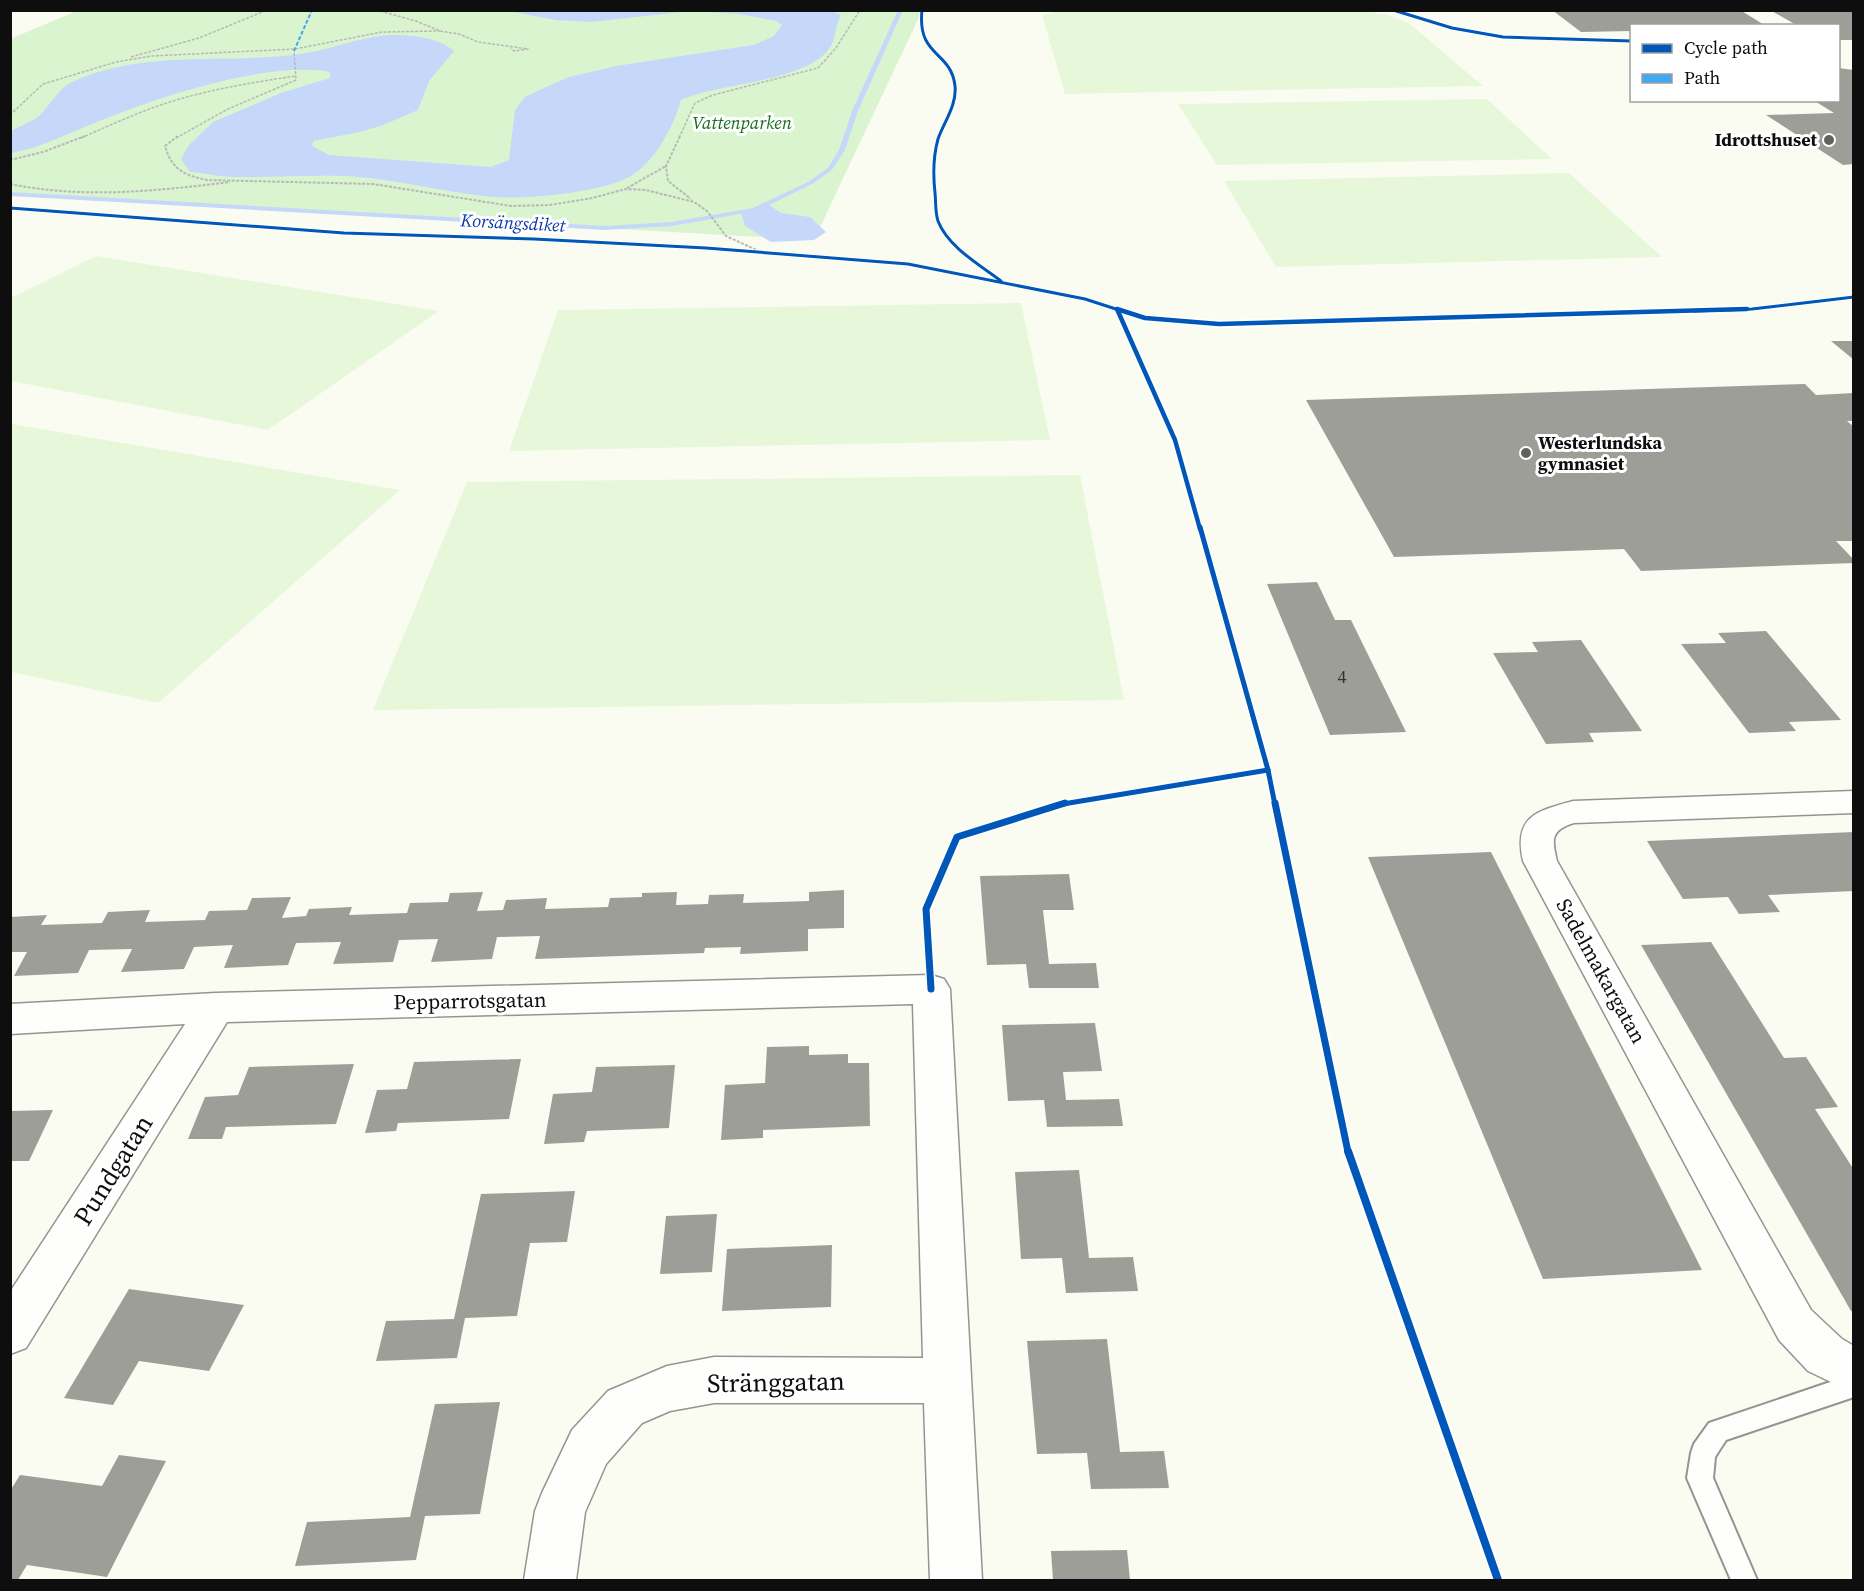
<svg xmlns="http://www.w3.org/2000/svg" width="1864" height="1591" font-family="'Source Serif 4',serif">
  <rect width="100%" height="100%" fill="#fafcf2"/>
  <!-- green -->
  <path fill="#dbf4d0" d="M 79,10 L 922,11 L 814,240 L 11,195 L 10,39 Z"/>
  <!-- pitch -->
  <g fill="#e7f8da">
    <path d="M 1355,10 L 1389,15 L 1409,23 L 1483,86 L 1065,94 L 1042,15 L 1058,11 Z"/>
    <path d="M 1487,99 L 1552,159 L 1217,165 L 1178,104 Z"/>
    <path d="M 1569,173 L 1662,257 L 1276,267 L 1224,181 Z"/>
    <path d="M 96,256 L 439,311 L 268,430 L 11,381 L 11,298 Z"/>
    <path d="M 1021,303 L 1050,440 L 509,451 L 558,310 Z"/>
    <path d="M 11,424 L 400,490 L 158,703 L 11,672 Z"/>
    <path d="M 1080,475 L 1124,700 L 373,710 L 467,482 Z"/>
  </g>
  <!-- water -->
  <g fill="#c5d8f9">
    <path d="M 832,11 L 841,15 C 835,25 836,37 831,46 C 808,83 721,82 681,100 C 674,126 654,164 629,177 C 603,192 524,200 494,197 C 448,193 404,181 359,177 C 317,174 277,178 235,177 C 220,177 205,173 190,172 L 181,159 L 189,145 L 213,122 L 281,93 L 330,78 L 330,72 C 267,60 152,99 92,124 C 64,135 40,148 11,153 L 11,131 C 20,126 31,122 39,116 C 50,106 57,90 70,83 C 145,48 223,65 300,54 C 330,50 359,37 390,35 C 412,35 438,37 454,51 L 429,81 L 418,110 L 381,126 L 355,133 L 313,141 L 312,146 L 329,155 L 491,167 L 509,160 L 515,110 L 525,97 L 544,88 L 569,77 L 616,66 L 753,45 L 774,36 L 782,25 L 776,21 L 740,14 L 691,11 L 591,22 L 556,20 L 508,11 Z"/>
    <path d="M 768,204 L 781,213 L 810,217 L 826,232 L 814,240 L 771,242 L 745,226 L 741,212 Z"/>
  </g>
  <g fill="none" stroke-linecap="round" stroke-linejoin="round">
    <!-- stream -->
    <path fill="#c5d8f9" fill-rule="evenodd" d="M 898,10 L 903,10 L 858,111 L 845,150 L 832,170 L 812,184 L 757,211 L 672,226 L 605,230 L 10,196 L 10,192 L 605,226 L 672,222 L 753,208 L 808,182 L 828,168 L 839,150 L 852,111 Z"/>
  </g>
  <!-- building -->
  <g fill="#9e9e98">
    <path d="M 1552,10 L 1740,10 L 1766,26 L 1632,26 L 1632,31 L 1581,32 Z"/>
    <path d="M 1770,10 L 1854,10 L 1854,40 L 1838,40 L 1838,26 L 1798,26 Z"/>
    <path d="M 1838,68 L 1854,70 L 1854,164 L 1843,165 L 1766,115 L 1834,113 L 1813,100 L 1838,100 Z"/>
    <path d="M 1831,341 L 1854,341 L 1854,360 Z"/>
    <path d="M 1805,384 L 1816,395 L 1854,393 L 1854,421 L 1847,421 L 1854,427 L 1854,541 L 1836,541 L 1854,560 L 1854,563 L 1641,571 L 1624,549 L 1394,557 L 1306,400 Z"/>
    <path d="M 1317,582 L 1335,620 L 1351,620 L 1406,732 L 1330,735 L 1267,584 Z"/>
    <path d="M 1766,631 L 1841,720 L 1789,722 L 1796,731 L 1749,733 L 1681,644 L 1726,643 L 1718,633 Z"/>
    <path d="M 1581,640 L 1642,731 L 1589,733 L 1594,742 L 1546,744 L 1493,653 L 1538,652 L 1532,642 Z"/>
    <path d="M 1854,832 L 1854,891 L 1768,895 L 1780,912 L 1739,914 L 1728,897 L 1683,899 L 1647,841 Z"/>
    <path d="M 1491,852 L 1702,1270 L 1543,1279 L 1368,857 Z"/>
    <path d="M 1069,874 L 1074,910 L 1043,910 L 1049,964 L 1096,963 L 1099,988 L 1029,988 L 1026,964 L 987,965 L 980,876 Z"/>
    <path d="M 844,890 L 844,928 L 808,929 L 808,951 L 740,954 L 741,947 L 705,948 L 704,953 L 535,959 L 540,936 L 497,937 L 492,959 L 431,962 L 438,939 L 399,940 L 393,962 L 333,964 L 341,942 L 296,943 L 288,965 L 224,968 L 233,945 L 194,947 L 184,969 L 121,972 L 132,949 L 89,950 L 78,973 L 14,976 L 27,952 L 10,952 L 10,917 L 47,915 L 41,925 L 102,923 L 108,912 L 150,910 L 145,922 L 205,920 L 209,911 L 247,910 L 252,898 L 291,897 L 282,918 L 306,916 L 309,909 L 352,907 L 349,915 L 407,913 L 410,903 L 448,902 L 450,893 L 483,892 L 477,911 L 503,910 L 506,900 L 547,898 L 545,909 L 608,907 L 610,898 L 642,897 L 642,893 L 677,892 L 676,905 L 708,904 L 709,895 L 744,894 L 743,903 L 809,901 L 809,892 Z"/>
    <path d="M 1711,942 L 1784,1058 L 1806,1057 L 1838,1107 L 1815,1109 L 1854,1170 L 1854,1311 L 1851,1311 L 1641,945 Z"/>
    <path d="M 1095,1023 L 1102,1071 L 1063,1072 L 1066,1100 L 1119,1099 L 1123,1126 L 1047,1127 L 1044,1100 L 1008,1101 L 1002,1025 Z"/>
    <path d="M 809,1046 L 809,1055 L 848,1054 L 848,1063 L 869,1063 L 870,1126 L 763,1130 L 763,1138 L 721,1140 L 725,1085 L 765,1083 L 767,1047 Z"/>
    <path d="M 521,1059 L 509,1119 L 398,1123 L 396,1131 L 365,1133 L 377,1090 L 407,1089 L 414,1062 Z"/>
    <path d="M 354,1064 L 336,1124 L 226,1127 L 222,1139 L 188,1139 L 205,1097 L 238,1095 L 249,1067 Z"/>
    <path d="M 675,1065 L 669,1128 L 587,1131 L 584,1142 L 544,1144 L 553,1094 L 592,1092 L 596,1067 Z"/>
    <path d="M 53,1110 L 29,1161 L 10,1161 L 10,1111 Z"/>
    <path d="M 1079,1170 L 1089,1258 L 1133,1257 L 1138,1291 L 1066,1293 L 1062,1258 L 1021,1259 L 1015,1172 Z"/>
    <path d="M 575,1191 L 567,1242 L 530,1243 L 517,1316 L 465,1318 L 457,1358 L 376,1361 L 386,1321 L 454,1319 L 481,1194 Z"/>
    <path d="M 717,1214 L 712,1272 L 660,1274 L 666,1216 Z"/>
    <path d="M 832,1245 L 831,1307 L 722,1311 L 727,1249 Z"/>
    <path d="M 129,1289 L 244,1305 L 209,1371 L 139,1361 L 113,1405 L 64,1398 Z"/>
    <path d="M 1107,1339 L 1120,1452 L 1164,1451 L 1169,1488 L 1091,1489 L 1087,1453 L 1037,1454 L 1027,1341 Z"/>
    <path d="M 500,1402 L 480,1514 L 425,1516 L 416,1560 L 295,1566 L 307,1522 L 410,1517 L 435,1404 Z"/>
    <path d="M 119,1455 L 166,1461 L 107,1577 L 27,1565 L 18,1580 L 10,1580 L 10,1491 L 20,1475 L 102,1486 Z"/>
    <path d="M 1127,1550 L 1130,1580 L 1053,1580 L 1051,1551 Z"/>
  </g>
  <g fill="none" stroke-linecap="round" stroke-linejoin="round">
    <!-- lane casing -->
    <g stroke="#949591" stroke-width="4">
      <path id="lane" d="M 1854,1374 L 1854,1397 L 1726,1440 L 1715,1457 L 1713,1478 L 1757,1580 L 1731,1580 L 1687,1478 L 1691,1453 L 1694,1444 L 1709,1423 Z"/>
    </g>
    <!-- street casing -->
    <g stroke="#949591" stroke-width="3">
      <g id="street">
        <path d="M 1854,791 L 1854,813 L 1574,823 C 1550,830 1552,840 1557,861 L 1811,1310 L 1842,1339 L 1854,1346 L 1854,1393 L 1808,1371 L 1779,1340 L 1523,861 C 1513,817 1536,811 1573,801 Z"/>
        <path d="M 931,975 L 944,979 L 950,989 L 982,1580 L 930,1580 L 924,1403 L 714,1403 L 670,1411 L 642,1423 L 606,1464 L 585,1512 L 576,1580 L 524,1580 L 535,1511 L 542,1493 L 572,1430 L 608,1391 L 667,1366 L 714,1357 L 923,1358 L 913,1004 L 227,1022 L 26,1348 L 10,1354 L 10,1292 L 185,1024 L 10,1034 L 10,1004 L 216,993 Z"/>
      </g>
    </g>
    <!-- path-far1 -->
    <g stroke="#b8b8b6" stroke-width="1.5" stroke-dasharray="3 1.5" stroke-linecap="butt">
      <path d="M 376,10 L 416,21 L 440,31 L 459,34 L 478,42 L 528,49 L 514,51 L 511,48"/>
      <path d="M 131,57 L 199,38 L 267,10"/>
      <path d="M 10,115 L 43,84 L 116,62 L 152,56 L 295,49 L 382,32 L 440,31"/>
      <path d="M 81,138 C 106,127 130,116 155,107 C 200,91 248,83 296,76"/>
      <path d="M 176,138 L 228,109 L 296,80 L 294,51"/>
      <path d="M 679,138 L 695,103 L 713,95 L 818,68 L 836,48 L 860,10"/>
    </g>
    <!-- path -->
    <g stroke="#b8b8b6" stroke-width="2" stroke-dasharray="3 1.5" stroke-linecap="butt">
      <path d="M 178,136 L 165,146 C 172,170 184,175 207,180 L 373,184 L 511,206 L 550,205 L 592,198 L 626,189 L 646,190 L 694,202 L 707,211 L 726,236 L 763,253"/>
      <path d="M 680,136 L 666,166 L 668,181 L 691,199"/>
      <path d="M 10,160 L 43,152 L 85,136"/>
      <path d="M 10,184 C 84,199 156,191 230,182"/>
      <path d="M 627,188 L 666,166"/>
    </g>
    <!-- lane -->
    <use href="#lane" fill="#fefffd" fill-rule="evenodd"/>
    <!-- street -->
    <use href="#street" fill="#fefffd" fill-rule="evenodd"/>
    <!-- quiet -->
    <path stroke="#3fa9f5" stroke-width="2" stroke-dasharray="4 2" stroke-linecap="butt" d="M 294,51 L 312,10"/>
    <!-- cycleway-far4 casing -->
    <g stroke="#fff" stroke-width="4.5">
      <g id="cycleway-far4">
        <path d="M 922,10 C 917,58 951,50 955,86 C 957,105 944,122 938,139 C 933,157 933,175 935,193 C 936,202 935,212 938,221 C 948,247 980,265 1001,281"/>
        <path d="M 1393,10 L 1452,28 L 1503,37 L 1632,41"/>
        <path d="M 10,208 L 344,233 L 534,239 L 706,248 L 908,264 L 1085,299 L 1122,311"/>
        <path d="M 1694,311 L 1752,309 L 1854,297"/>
      </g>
    </g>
    <!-- cycleway-far3 casing -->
    <g stroke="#fff" stroke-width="8">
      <g id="cycleway-far3">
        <path d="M 1117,309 L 1145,318 L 1219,324 L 1747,309"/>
        <path d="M 1117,309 L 1175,440 L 1200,529"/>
      </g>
    </g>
    <!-- cycleway-far2 casing -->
    <g stroke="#fff" stroke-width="8">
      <g id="cycleway-far2">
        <path d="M 1200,527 L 1268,770 L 1275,805"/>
        <path d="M 1057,805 L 1268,770"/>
      </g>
    </g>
    <!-- cycleway-far1 casing -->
    <g stroke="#fff" stroke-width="10">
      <g id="cycleway-far1">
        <path d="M 1275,803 L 1348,1152"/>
        <path d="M 931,989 L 926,909 L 957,837 L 1065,803"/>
      </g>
    </g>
    <!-- cycleway casing -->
    <g stroke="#fff" stroke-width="12">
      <path id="cycleway" d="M 1348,1151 L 1498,1580"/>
    </g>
    <!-- cycleway-far4 -->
    <use href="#cycleway-far4" stroke="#0057b8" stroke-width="3"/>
    <!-- cycleway-far3 -->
    <use href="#cycleway-far3" stroke="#0057b8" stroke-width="4.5"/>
    <!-- cycleway-far2 -->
    <use href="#cycleway-far2" stroke="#0057b8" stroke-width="5"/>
    <!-- cycleway-far1 -->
    <use href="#cycleway-far1" stroke="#0057b8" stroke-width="7"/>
    <!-- cycleway -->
    <use href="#cycleway" stroke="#0057b8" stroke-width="8"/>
  </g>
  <!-- markers -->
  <g fill="#61615e" stroke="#fff" stroke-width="2">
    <circle cx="1829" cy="140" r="6"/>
    <circle cx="1526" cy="453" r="6"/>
  </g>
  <g text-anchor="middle" stroke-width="6" stroke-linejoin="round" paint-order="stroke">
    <!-- far-park labels -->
    <g font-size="18" font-style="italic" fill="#186d1e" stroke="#fff">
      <text x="742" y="129">Vattenparken</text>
    </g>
    <!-- far-poi labels -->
    <g font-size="18" font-weight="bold" fill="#0e0e0e" stroke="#fff" text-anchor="end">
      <text x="1817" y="146">Idrottshuset</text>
      <text x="1538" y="449" text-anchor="start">Westerlundska<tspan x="1538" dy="21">gymnasiet</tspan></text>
    </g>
    <!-- far-water labels -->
    <g font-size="18" font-style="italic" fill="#0b38ad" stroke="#fff">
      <text transform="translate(513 223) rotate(3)" y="6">Korsängsdiket</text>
    </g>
    <!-- number labels -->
    <g font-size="18" fill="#323230">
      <text x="1342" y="683">4</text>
    </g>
    <!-- street labels -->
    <g font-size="21" fill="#0e0e0e" stroke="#fff">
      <text transform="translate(1601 971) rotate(61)" y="7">Sadelmakargatan</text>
      <text transform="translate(470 1001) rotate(-1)" y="7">Pepparrotsgatan</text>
    </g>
    <!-- near-street labels -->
    <g font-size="26" fill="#0e0e0e" stroke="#fff">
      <text transform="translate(113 1170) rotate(-58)" y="9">Pundgatan</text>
      <text transform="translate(776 1382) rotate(-1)" y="9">Stränggatan</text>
    </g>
  </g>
  <!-- border -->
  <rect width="1864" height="1591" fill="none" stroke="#0e0e0e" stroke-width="24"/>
  <!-- legend -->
  <rect x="1630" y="24" width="210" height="78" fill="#ffffff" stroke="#9f9f9f" stroke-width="1.5"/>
  <rect x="1642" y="44" width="30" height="9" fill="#0057b8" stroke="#9f9f9f" stroke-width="1.5"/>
  <text x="1684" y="54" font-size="18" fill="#0e0e0e">Cycle path</text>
  <rect x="1642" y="74" width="30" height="9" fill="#3fa9f5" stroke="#9f9f9f" stroke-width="1.5"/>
  <text x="1684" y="84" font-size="18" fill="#0e0e0e">Path</text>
</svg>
